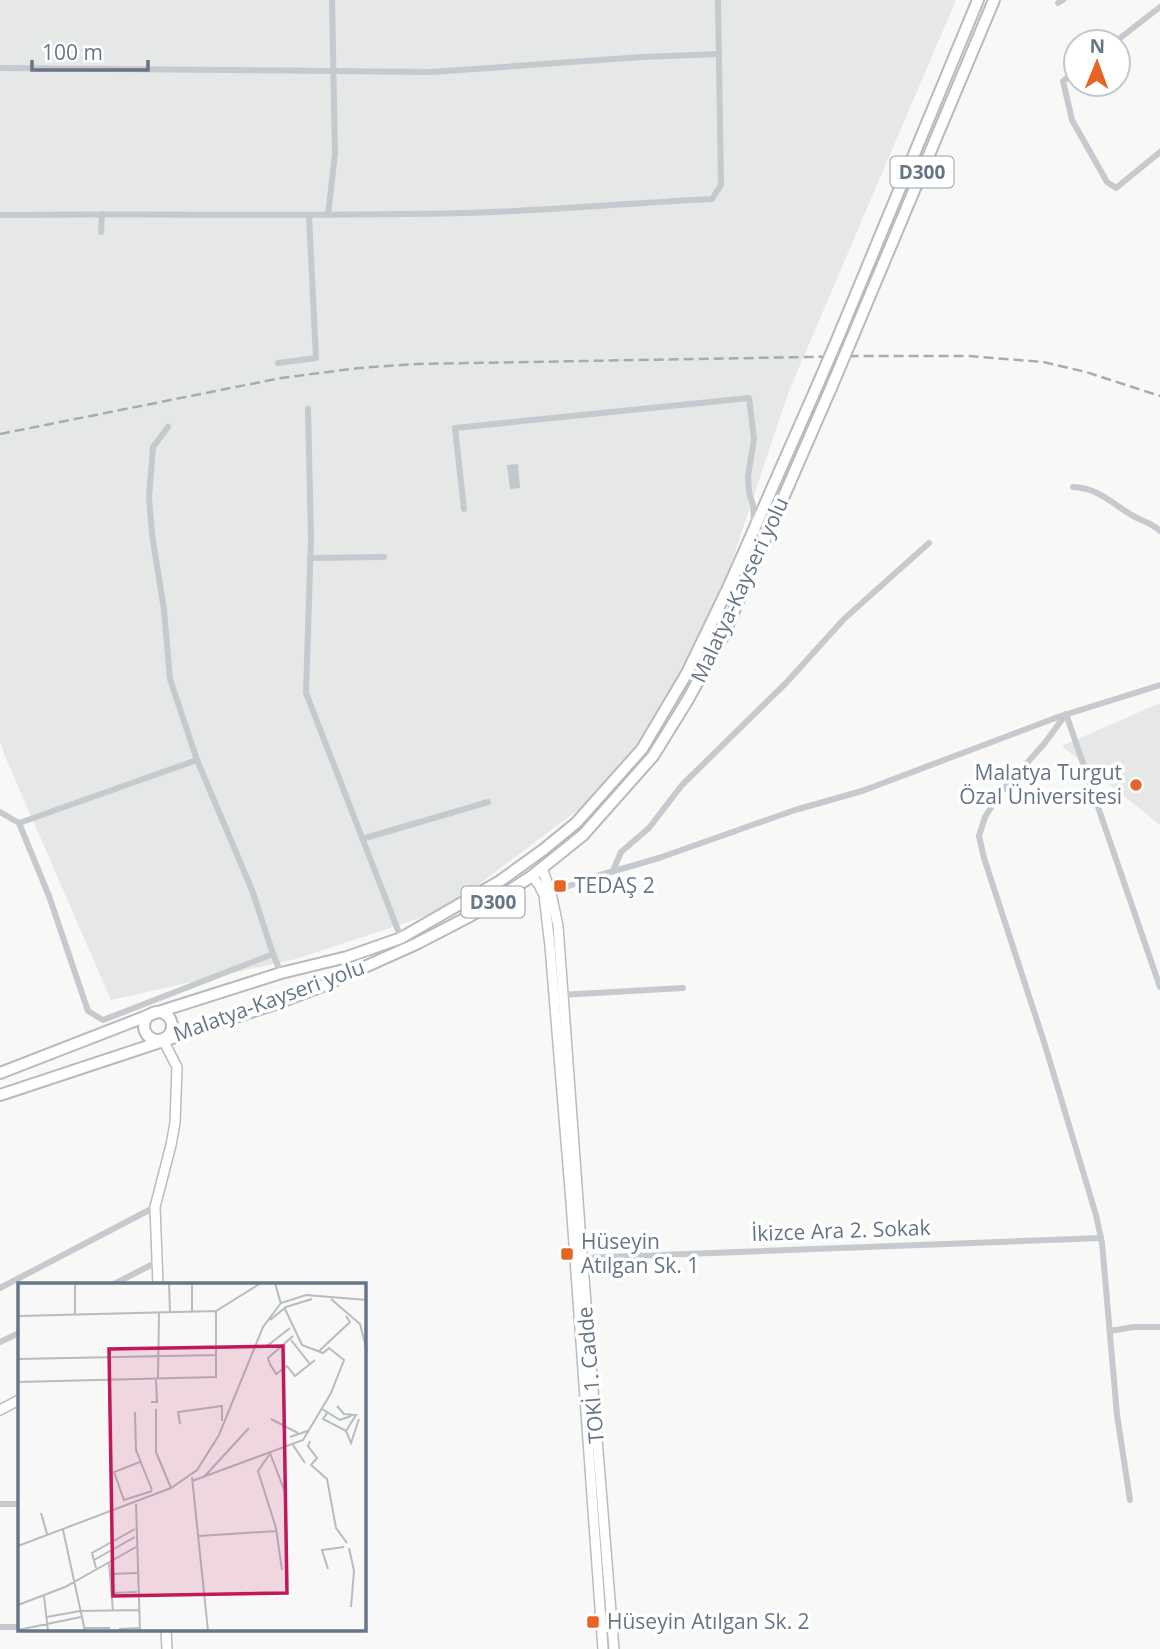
<svg xmlns="http://www.w3.org/2000/svg" width="1160" height="1649" font-family="'Open Sans',sans-serif">
  <rect width="100%" height="100%" fill="#f8f8f6"/>
  <!-- built -->
  <g fill="#e6e7e7">
    <path d="M 0,0 L 956,0 L 789,391 L 725,582 L 655,723 L 582,807 L 444,910 L 296,959 L 111,1000 L 4,754 L 0,741 Z"/>
    <path d="M 1160,703 L 1160,825 L 1062,746 Z"/>
  </g>
  <!-- water -->
  <path fill="#c1c9cf" d="M 518,464 L 520,488 L 510,489 L 507,465 Z"/>
  <g fill="none" stroke-linecap="round" stroke-linejoin="round">
    <!-- secondary casing -->
    <g stroke="#b8bdc2" stroke-width="12">
      <g id="secondary">
        <path d="M 542,868 L 551,893 L 558,926 L 581,1241 L 614,1649"/>
        <path d="M 532,876 L 539,885 L 544,895 L 550,946 L 571,1202 L 603,1649"/>
        <path d="M 158,1285 L 155,1207 L 171,1145 L 175,1123 L 177,1067 L 163,1040"/>
        <path d="M 0,1410 L 19,1400"/>
        <path d="M 166,1630 L 167,1649"/>
      </g>
    </g>
    <!-- highway casing -->
    <g stroke="#b7babe" stroke-width="14">
      <g id="highway">
        <path d="M 837,340 L 978,0"/>
        <path d="M 850,343 L 994,0"/>
        <circle cx="158" cy="1026" r="14"/>
        <path d="M 0,1073 L 152,1014 L 281,973 L 347,957 L 401,938 L 500,881 L 543,850 L 576,823 L 642,749 L 687,673 L 729,586 L 815,391"/>
        <path d="M 0,1095 L 278,1003 L 320,987 L 416,944 L 470,916 L 532,876 L 583,835 L 653,756 L 687,701 L 723,636 L 831,388"/>
      </g>
    </g>
    <!-- street -->
    <g stroke="#c6c9cd" stroke-width="6">
      <path d="M 1058,3 L 1063,0"/>
      <path d="M 1115,42 L 1160,7"/>
      <path d="M 0,68 L 432,72 L 642,57 L 719,54"/>
      <path d="M 1076,72 L 1063,81 L 1072,120 L 1107,182 L 1116,188 L 1160,152"/>
      <path d="M 0,215 C 154,213 309,217 463,213 C 546,211 629,203 712,199 L 721,185 L 718,0"/>
      <path d="M 328,215 L 335,154 L 332,0"/>
      <path d="M 101,232 L 102,214"/>
      <path d="M 278,363 L 316,358 L 309,215"/>
      <path d="M 308,409 L 311,538 L 306,693 L 401,938"/>
      <path d="M 168,427 L 153,447 L 149,497 L 152,534 L 164,610 L 170,679 L 197,760 L 252,890 L 273,954 L 281,973"/>
      <path d="M 1073,487 C 1100,488 1113,505 1135,517 C 1145,522 1152,523 1160,531"/>
      <path d="M 464,509 L 455,428 L 749,398 L 754,439 L 748,476 L 749,492 L 753,505 L 754,522"/>
      <path d="M 310,558 L 384,557"/>
      <path d="M 1066,714 L 1044,744 L 1001,792 L 985,817 L 979,836 L 984,858 L 1044,1042 L 1096,1215 L 1102,1243 L 1117,1415 L 1130,1500"/>
      <path d="M 1066,714 L 1160,987"/>
      <path d="M 197,760 L 19,823 L 49,896 L 88,1011 L 103,1020 L 273,954"/>
      <path d="M 0,812 L 19,823"/>
      <path d="M 362,839 L 488,802"/>
      <path d="M 613,871 L 621,852 L 649,828 L 682,785 L 786,683 L 844,619 L 929,543"/>
      <path d="M 549,893 L 597,876 L 659,858 L 795,810 L 862,791 L 1058,717 L 1160,685"/>
      <path d="M 560,995 L 683,988"/>
      <path d="M 582,1258 L 1101,1238"/>
      <path d="M 112,1285 L 157,1262"/>
      <path d="M 0,1288 L 155,1207"/>
      <path d="M 1110,1331 L 1133,1327 L 1160,1327"/>
      <path d="M 0,1342 L 19,1333"/>
      <path d="M 0,1504 L 19,1504"/>
      <path d="M 0,1627 L 19,1627"/>
    </g>
    <!-- secondary -->
    <use href="#secondary" stroke="#fff" stroke-width="9"/>
    <!-- highway -->
    <use href="#highway" stroke="#fff" stroke-width="10"/>
    <!-- rail -->
    <path stroke="#a6acb2" stroke-width="2.5" stroke-dasharray="10 5" stroke-linecap="butt" d="M 0,434 L 281,378 L 359,368 L 416,364 L 863,356 L 969,356 L 1043,362 L 1086,372 L 1160,396"/>
    <!-- highway-bridge casing -->
    <g stroke="#b7babe" stroke-width="14" stroke-linecap="butt">
      <g id="highway-bridge">
        <path d="M 831,388 L 850,343"/>
        <path d="M 815,391 L 837,340"/>
      </g>
    </g>
    <!-- highway-bridge -->
    <use href="#highway-bridge" stroke="#fff" stroke-width="10"/>
  </g>
  <!-- markers -->
  <g fill="#e76427" stroke="#fff" stroke-width="2.5">
    <circle cx="1136" cy="785" r="7"/>
    <rect x="553" y="879" width="14" height="14" rx="3.5"/>
    <rect x="560" y="1247" width="14" height="14" rx="3.5"/>
    <rect x="586" y="1615" width="14" height="14" rx="3.5"/>
  </g>
  <g text-anchor="middle" stroke-width="7" stroke-linejoin="round" paint-order="stroke">
    <!-- shield labels -->
    <g fill="#fff" stroke="#959fab" stroke-width="2">
      <rect x="890.5" y="156.5" width="63" height="31" rx="5"/>
      <rect x="461.5" y="886.5" width="63" height="31" rx="5"/>
    </g>
    <g font-size="19" font-weight="bold" fill="#677687">
      <text x="922" y="179">D300</text>
      <text x="493" y="909">D300</text>
    </g>
    <!-- street labels -->
    <g font-size="21" fill="#677687" stroke="#fff">
      <text transform="translate(740 590) rotate(-65)" y="7">Malatya-Kayseri yolu</text>
      <text transform="translate(269 1001) rotate(-20)" y="7">Malatya-Kayseri yolu</text>
      <text transform="translate(841 1231) rotate(-2)" y="7">İkizce Ara 2. Sokak</text>
      <text transform="translate(591 1375) rotate(-95)" y="7">TOKİ 1. Cadde</text>
    </g>
    <!-- poi labels -->
    <g font-size="21" fill="#677687" stroke="#fff" text-anchor="start">
      <text x="1122" y="780" text-anchor="end">Malatya Turgut<tspan x="1122" dy="24">Özal Üniversitesi</tspan></text>
      <text x="574" y="893">TEDAŞ 2</text>
      <text x="581" y="1249">Hüseyin<tspan x="581" dy="24">Atılgan Sk. 1</tspan></text>
      <text x="607" y="1629">Hüseyin Atılgan Sk. 2</text>
    </g>
  </g>
  <!-- overview -->
  <g transform="translate(18 1283)">
    <rect width="348" height="348" fill="#f8f8f6"/>
    <path fill="none" stroke="#b5bcc3" stroke-width="2" d="M 57,0 L 57,31M 151,0 L 152,30M 174,0 L 174,29M 257,0 L 263,21M 313,16 L 342,41 L 349,68M 0,33 L 198,28 L 243,0M 252,37 L 268,24 L 294,16M 275,53 L 250,75 L 252,81 L 258,91 L 269,83 L 277,93 L 292,81M 273,57 L 292,81 L 297,77M 249,63 L 272,45M 300,69 L 332,39 L 328,33M 0,76 L 199,72M 140,96 L 141,29M 0,99 L 198,94 L 198,28M 133,119 L 139,119 L 138,97M 138,126 L 138,169 L 153,205M 304,126 L 322,137 L 333,133M 117,129 L 118,167 L 134,207M 309,130 L 305,136 L 328,148 L 338,132 L 326,131 L 319,123M 253,136 L 280,150M 162,141 L 160,129 L 204,123 L 204,138M 328,148 L 333,160 L 341,136M 272,154 L 292,147M 292,158 L 290,163 L 299,175 L 293,182 L 309,196 L 318,245 L 329,260M 275,162 L 287,180M 252,170 L 268,212M 251,172 L 240,188 L 258,245 L 264,287M 122,179 L 96,189 L 106,217 L 134,208M 174,194 L 190,348M 185,195 L 231,145M 174,198 L 285,157 L 313,110 L 326,77 L 311,65 L 305,70 L 284,62 L 267,26M 118,221 L 122,348M 23,230 L 29,251M 45,247 L 67,348M 181,253 L 259,248M 0,263 L 153,205 L 179,187 L 201,152 L 245,44 L 263,20 L 288,12 L 349,17M 331,265 L 336,288 L 333,324M 76,277 L 117,254M 91,279 L 95,328M 78,285 L 74,270 L 117,246M 310,286 L 304,267 L 326,264M 92,291 L 119,290M 93,310 L 119,309M 26,313 L 30,348M 0,322 L 47,304 L 118,264M 29,334 L 62,328 L 121,327M 66,345 L 92,345M 101,346 L 122,345M 0,347 L 63,334"/>
    <path fill="#c2185b" fill-opacity="0.15" stroke="#c2185b" stroke-width="3.5" d="M 265,63 L 269,310 L 95,313 L 91,66 Z"/>
    <rect width="348" height="348" fill="none" stroke="#677687" stroke-width="3.5"/>
  </g>
  <!-- north arrow -->
  <g transform="translate(1097 63) rotate(1)"><circle r="33" fill="#ffffff" stroke="#c2c8cf" stroke-width="2"/>
  <path d="M0-5L12 26L0 18L-12 26Z" fill="#e76427"/>
  <text y="-10" font-size="19" font-weight="bold" text-anchor="middle" fill="#677687">N</text>
  </g>
  <!-- scale -->
  <path d="M32 60v10h116v-10" fill="none" stroke="#677687" stroke-width="3.5"/>
  <text x="42" y="60" font-size="21" fill="#677687" stroke="#ffffff" stroke-width="5" paint-order="stroke">100 m</text>
</svg>
